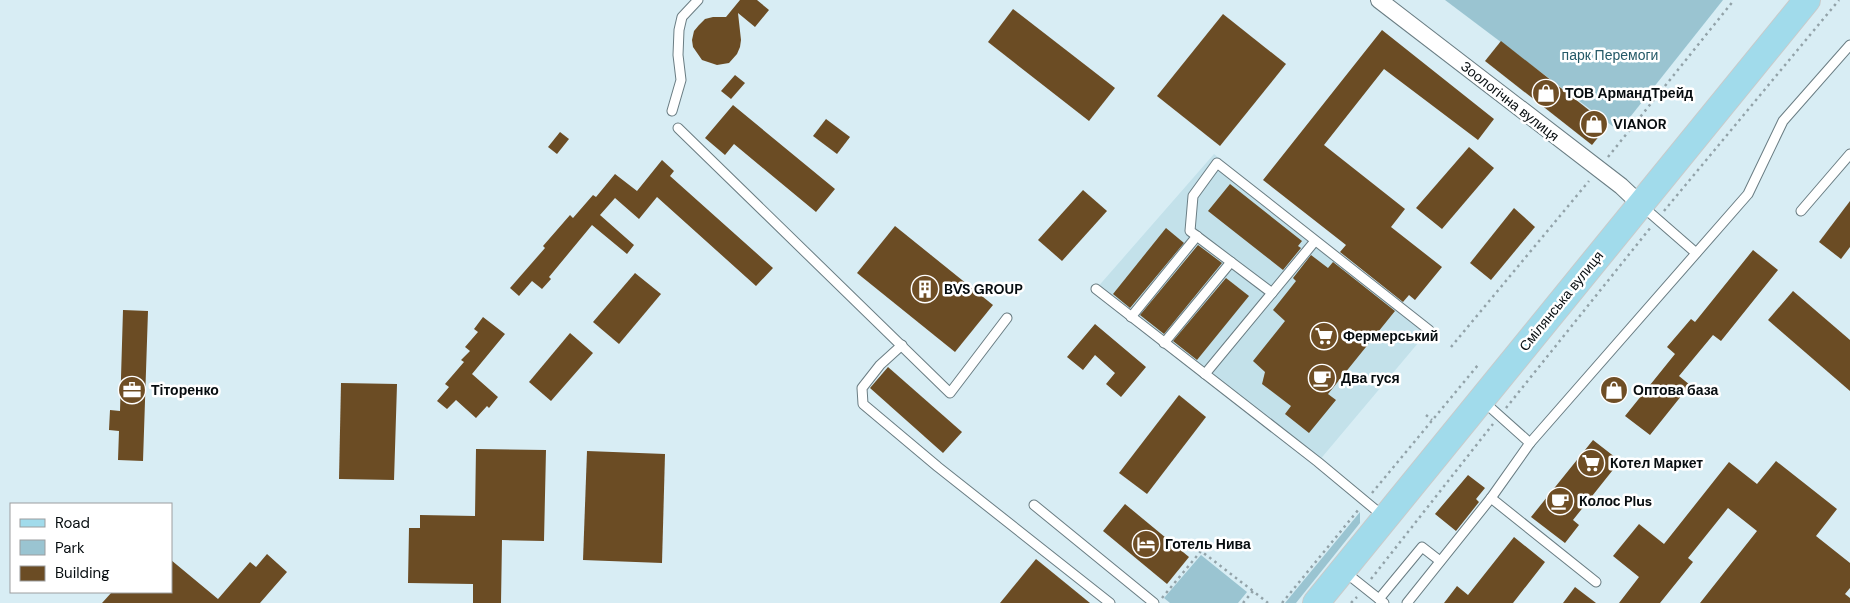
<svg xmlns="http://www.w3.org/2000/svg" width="1850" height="603" font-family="'DM Sans',sans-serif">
  <rect width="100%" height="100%" fill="#d8edf4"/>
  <!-- built -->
  <path fill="#c3e1ea" d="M 1214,154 L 1315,241 L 1429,330 L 1318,462 L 1096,289 Z"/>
  <!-- green -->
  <g fill="#9ac4d1">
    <path d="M 1445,0 L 1723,0 L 1619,131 Z"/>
    <path d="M 1360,512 L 1360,523 L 1296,603 L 1285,603 Z"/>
    <path d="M 1201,555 L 1247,592 L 1238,603 L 1170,603 L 1164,598 Z"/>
  </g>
  <!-- building -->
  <g fill="#6b4c24">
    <path d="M 740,0 L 757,0 L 769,10 L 755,27 L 738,13 L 741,40 L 740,47 L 737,54 L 729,63 L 717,65 L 702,60 L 693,47 L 692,40 L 694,31 L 699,25 L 705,19 L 713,17 L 726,17 Z"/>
    <path d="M 1013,9 L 1115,88 L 1089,121 L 988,42 Z"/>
    <path d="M 1223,14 L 1286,64 L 1220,146 L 1157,96 Z"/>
    <path d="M 1382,30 L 1494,119 L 1478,140 L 1384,69 L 1324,145 L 1405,209 L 1391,227 L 1442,267 L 1415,300 L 1409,295 L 1403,302 L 1340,252 L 1346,245 L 1263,180 Z"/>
    <path d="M 1501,41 L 1608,125 L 1592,145 L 1485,61 Z"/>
    <path d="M 735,75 L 745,83 L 731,99 L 721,91 Z"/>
    <path d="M 733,105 L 835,189 L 816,212 L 734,144 L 725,155 L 705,138 Z"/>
    <path d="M 826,119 L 850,137 L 837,154 L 813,136 Z"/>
    <path d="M 560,132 L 569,139 L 557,154 L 548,147 Z"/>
    <path d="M 1469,147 L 1494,168 L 1442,229 L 1416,208 Z"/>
    <path d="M 662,160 L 674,171 L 670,176 L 773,268 L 756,286 L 657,197 L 639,219 L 615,198 L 600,215 L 634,245 L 627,254 L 592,225 L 549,277 L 551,279 L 542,289 L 532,281 L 519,296 L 510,288 L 545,248 L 543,246 L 570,215 L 573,218 L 593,195 L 596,197 L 615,174 L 637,191 Z"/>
    <path d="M 1230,184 L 1302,241 L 1298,246 L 1301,248 L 1283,270 L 1208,211 Z"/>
    <path d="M 1083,190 L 1107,211 L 1062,261 L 1038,240 Z"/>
    <path d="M 1850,201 L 1850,247 L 1841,259 L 1819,242 Z"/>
    <path d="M 1514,208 L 1535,227 L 1491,280 L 1470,263 Z"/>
    <path d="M 895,226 L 993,305 L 955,352 L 857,273 Z"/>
    <path d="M 1166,228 L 1184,243 L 1130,308 L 1113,294 Z"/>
    <path d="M 1198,245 L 1222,263 L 1164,334 L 1140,315 Z"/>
    <path d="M 1753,250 L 1778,270 L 1721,341 L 1713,335 L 1679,376 L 1690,385 L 1650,435 L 1625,416 L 1675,354 L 1667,347 L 1691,319 L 1695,322 Z"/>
    <path d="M 1311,255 L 1328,268 L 1333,262 L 1395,311 L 1328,394 L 1336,400 L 1309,433 L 1285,414 L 1291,406 L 1262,384 L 1265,372 L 1253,361 L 1285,321 L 1273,310 L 1296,281 L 1293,278 Z"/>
    <path d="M 635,273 L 661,294 L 619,344 L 593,322 Z"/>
    <path d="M 1226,278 L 1249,296 L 1197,360 L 1173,341 Z"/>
    <path d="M 1793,291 L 1850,340 L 1850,391 L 1768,320 Z"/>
    <path d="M 123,310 L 148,311 L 143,461 L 118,460 L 119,431 L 109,430 L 110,410 L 120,411 Z"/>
    <path d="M 483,317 L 505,334 L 472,374 L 498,397 L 489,408 L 487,406 L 476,418 L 456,400 L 447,409 L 437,401 L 449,387 L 445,384 L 464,362 L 461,360 L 470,351 L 465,347 L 478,332 L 474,329 Z"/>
    <path d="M 1095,324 L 1146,367 L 1121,397 L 1106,384 L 1115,373 L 1095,355 L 1083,370 L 1067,357 Z"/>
    <path d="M 570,333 L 593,353 L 551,401 L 529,382 Z"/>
    <path d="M 888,367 L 962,432 L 943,453 L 870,388 Z"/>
    <path d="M 341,383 L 397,384 L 394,480 L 339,479 Z"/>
    <path d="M 1179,395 L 1206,417 L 1147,494 L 1119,473 Z"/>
    <path d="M 1593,440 L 1620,461 L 1573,520 L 1579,525 L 1565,543 L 1531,517 Z"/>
    <path d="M 476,449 L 546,450 L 544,541 L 502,540 L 501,603 L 473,603 L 473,584 L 408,583 L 409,528 L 420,528 L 420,515 L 475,516 Z"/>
    <path d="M 587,451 L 665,454 L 662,563 L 583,560 Z"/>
    <path d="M 1776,461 L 1837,509 L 1816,536 L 1850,563 L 1850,588 L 1845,594 L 1850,598 L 1850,603 L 1700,603 L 1757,531 L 1728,508 L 1688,558 L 1693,562 L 1660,603 L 1619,603 L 1639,577 L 1613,556 L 1639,524 L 1664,544 L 1729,462 L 1757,484 Z"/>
    <path d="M 1468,475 L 1485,488 L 1476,499 L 1479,502 L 1456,531 L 1435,514 Z"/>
    <path d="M 1125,504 L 1189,557 L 1167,584 L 1103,531 Z"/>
    <path d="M 1514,537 L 1545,562 L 1513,603 L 1444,603 L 1457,586 L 1468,595 Z"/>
    <path d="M 267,554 L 287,572 L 260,603 L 102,603 L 112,592 L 171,592 L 171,560 L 218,599 L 250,562 L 256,567 Z"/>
    <path d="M 1036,559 L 1090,603 L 1000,603 Z"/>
    <path d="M 1575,587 L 1596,603 L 1563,603 Z"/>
  </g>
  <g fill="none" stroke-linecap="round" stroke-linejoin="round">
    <!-- lane casing -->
    <g stroke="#6a7d83" stroke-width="11">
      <g id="lane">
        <path d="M 672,111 L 681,80 L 678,55 L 679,30 L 682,17 L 698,0"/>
        <path d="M 678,128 L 950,393 L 1007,318"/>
        <path d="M 1641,205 L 1696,253"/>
        <path d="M 1801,211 L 1850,154"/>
        <path d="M 1096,289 L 1318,462 L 1383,516"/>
        <path d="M 1272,293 L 1190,231 L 1193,196 L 1217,163 L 1429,330"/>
        <path d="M 1131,317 L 1197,236"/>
        <path d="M 1164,343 L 1231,262"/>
        <path d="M 902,345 L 880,365 L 862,388 L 863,404 L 938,467 L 1110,603"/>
        <path d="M 1205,374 L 1315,241"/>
        <path d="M 1530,443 L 1748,194 L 1783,121 L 1850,45"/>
        <path d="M 1491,498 L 1596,582"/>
        <path d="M 1034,505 L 1154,603"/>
        <path d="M 1345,572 L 1384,603"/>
        <path d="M 1379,599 L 1422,547 L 1440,561"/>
        <path d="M 1407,603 L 1491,498 L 1530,443 L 1483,401"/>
      </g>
    </g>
    <!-- street casing -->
    <g stroke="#6a7d83" stroke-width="18">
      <path id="street" d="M 1379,0 L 1621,186 L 1640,204"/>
    </g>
    <!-- primary casing -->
    <g stroke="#c8caca" stroke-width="28">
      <path id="primary" d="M 1316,603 L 1807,0"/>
    </g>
    <!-- path -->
    <g stroke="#92a2a8" stroke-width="2.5" stroke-dasharray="2.5 4" stroke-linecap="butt">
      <path d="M 1608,157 L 1734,0"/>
      <path d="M 1664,211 L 1839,0"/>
      <path d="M 1451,347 L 1589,181"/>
      <path d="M 1506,408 L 1651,227"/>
      <path d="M 1426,415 L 1432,420"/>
      <path d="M 1372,493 L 1478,365"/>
      <path d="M 1371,579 L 1493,424"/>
      <path d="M 1162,598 L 1201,551 L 1253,591"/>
      <path d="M 1243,603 L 1253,591 L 1268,603"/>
      <path d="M 1282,603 L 1359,509"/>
      <path d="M 1351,603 L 1357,597"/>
    </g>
    <!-- lane -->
    <use href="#lane" stroke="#fff" stroke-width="9"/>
    <!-- street -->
    <use href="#street" stroke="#fff" stroke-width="16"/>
    <!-- primary -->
    <use href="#primary" stroke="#a1dbeb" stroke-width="26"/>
  </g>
  <!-- icons -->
  <defs>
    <g id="shop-disc" transform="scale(1.4375)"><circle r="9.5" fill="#6f4e25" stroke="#fff"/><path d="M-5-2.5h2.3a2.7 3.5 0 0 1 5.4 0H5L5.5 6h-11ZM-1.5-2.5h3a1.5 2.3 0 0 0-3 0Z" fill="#fff"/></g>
    <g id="building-disc" transform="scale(1.4375)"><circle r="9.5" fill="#6f4e25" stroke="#fff"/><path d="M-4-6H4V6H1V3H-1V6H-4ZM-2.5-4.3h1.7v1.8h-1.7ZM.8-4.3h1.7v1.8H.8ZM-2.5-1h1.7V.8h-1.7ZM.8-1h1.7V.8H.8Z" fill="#fff"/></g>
    <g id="supermarket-disc" transform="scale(1.4375)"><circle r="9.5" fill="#6f4e25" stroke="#fff"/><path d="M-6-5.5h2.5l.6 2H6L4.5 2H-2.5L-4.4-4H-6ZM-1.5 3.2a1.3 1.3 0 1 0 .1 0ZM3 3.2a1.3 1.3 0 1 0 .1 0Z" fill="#fff"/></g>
    <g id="cafe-disc" transform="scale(1.4375)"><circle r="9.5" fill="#6f4e25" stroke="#fff"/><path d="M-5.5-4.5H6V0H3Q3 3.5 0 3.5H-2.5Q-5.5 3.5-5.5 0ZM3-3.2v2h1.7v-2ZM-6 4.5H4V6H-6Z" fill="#fff"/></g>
    <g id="office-disc" transform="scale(1.4375)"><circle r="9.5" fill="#6f4e25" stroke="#fff"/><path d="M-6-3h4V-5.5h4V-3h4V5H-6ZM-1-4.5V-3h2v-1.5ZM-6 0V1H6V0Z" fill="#fff"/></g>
    <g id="hotel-disc" transform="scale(1.4375)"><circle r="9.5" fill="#6f4e25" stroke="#fff"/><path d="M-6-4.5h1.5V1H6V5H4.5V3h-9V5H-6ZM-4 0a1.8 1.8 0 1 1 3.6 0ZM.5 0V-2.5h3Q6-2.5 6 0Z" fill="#fff"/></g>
  </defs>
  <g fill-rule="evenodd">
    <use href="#shop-disc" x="1546" y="93"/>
    <use href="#shop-disc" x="1594" y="124"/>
    <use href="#building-disc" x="925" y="289"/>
    <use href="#supermarket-disc" x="1324" y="336"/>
    <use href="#cafe-disc" x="1322" y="378"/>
    <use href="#office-disc" x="132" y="390"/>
    <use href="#shop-disc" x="1614" y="390"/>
    <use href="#supermarket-disc" x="1591" y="463"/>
    <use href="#cafe-disc" x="1560" y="501"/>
    <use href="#hotel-disc" x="1146" y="544"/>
  </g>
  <g text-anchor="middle" stroke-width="5" stroke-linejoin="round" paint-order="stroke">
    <!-- park labels -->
    <g font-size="14" fill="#245967" stroke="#fff">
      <text x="1610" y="60">парк Перемоги</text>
    </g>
    <!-- poi labels -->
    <g font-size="14" font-weight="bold" fill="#070d10" stroke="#fff" text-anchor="start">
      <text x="1565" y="98">ТОВ АрмандТрейд</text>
      <text x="1613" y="129">VIANOR</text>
      <text x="944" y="294">BVS GROUP</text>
      <text x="1343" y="341">Фермерський</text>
      <text x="1341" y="383">Два гуся</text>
      <text x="151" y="395">Тіторенко</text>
      <text x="1633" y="395">Оптова база</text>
      <text x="1610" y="468">Котел Маркет</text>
      <text x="1579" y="506">Колос Plus</text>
      <text x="1165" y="549">Готель Нива</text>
    </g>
    <!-- street labels -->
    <g font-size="14" fill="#070d10" stroke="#fff">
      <text transform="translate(1510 101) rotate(38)" y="5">Зоологічна вулиця</text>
      <text transform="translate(1561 301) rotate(-51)" y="5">Смілянська вулиця</text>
    </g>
  </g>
  <!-- legend -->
  <rect x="10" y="503" width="162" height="90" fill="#ffffff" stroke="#9c9e9f"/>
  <rect x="20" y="519" width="25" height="8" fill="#a1dbeb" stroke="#9c9e9f"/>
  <text x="55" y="528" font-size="15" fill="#070d10">Road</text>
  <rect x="20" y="540" width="25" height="15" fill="#9ac4d1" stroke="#9c9e9f"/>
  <text x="55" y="553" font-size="15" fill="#070d10">Park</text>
  <rect x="20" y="566" width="25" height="15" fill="#6b4c24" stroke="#9c9e9f"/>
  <text x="55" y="578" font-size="15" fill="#070d10">Building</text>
</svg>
